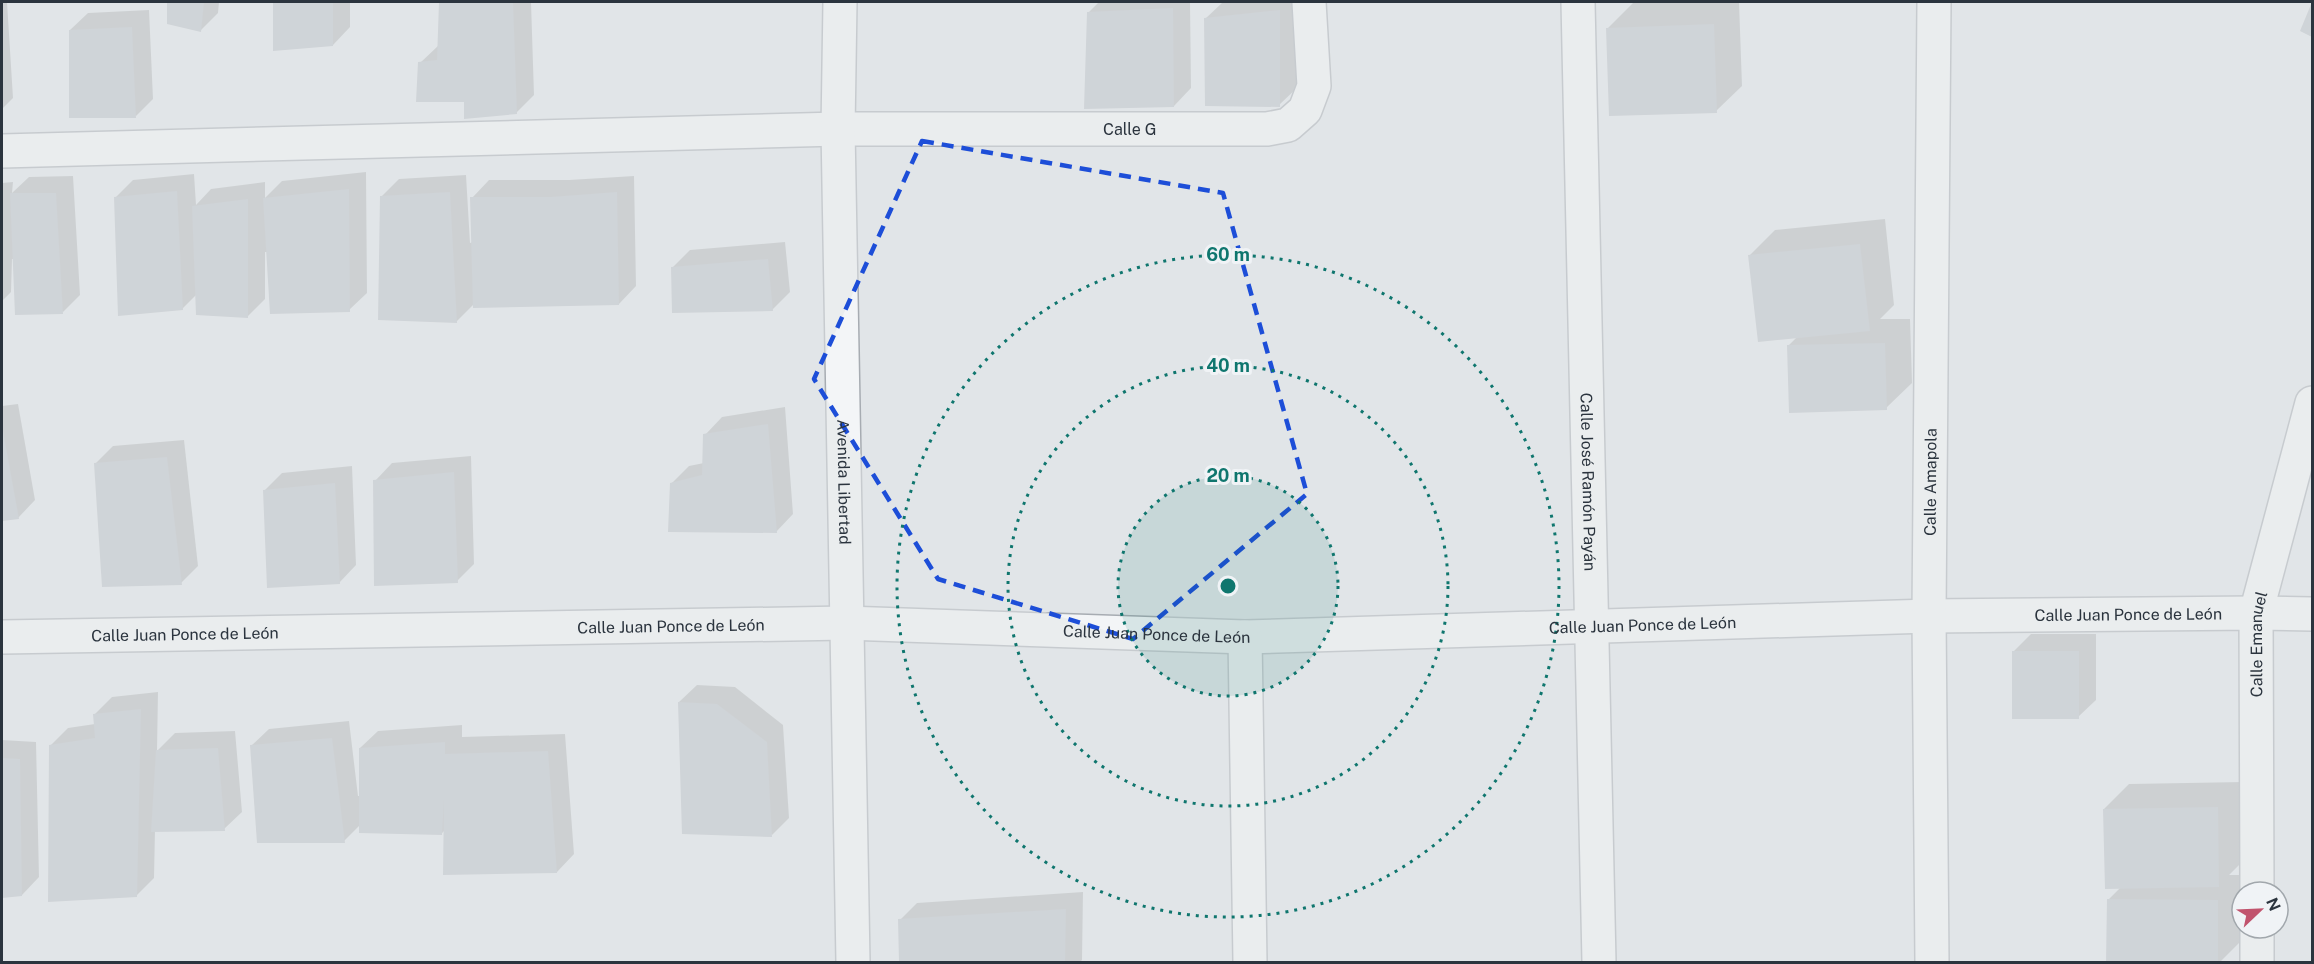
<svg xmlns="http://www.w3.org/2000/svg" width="2314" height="964" font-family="'Public Sans',sans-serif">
  <rect width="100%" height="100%" fill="#e1e5e8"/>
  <!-- shadow -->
  <g fill="#0003">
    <path d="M 2,2 L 7,2 L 13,98 L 2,109 Z"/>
    <path d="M 168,2 L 219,2 L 218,13 L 201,30 L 169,23 Z"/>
    <path d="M 275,2 L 350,2 L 350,27 L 333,45 L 275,50 Z"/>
    <path d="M 440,2 L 531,2 L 534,95 L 516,113 L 466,101 L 420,63 L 439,45 Z"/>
    <path d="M 1099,2 L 1190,2 L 1191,88 L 1174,106 L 1089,12 Z"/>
    <path d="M 1223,2 L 1297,2 L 1297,88 L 1279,105 L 1205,19 Z"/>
    <path d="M 1679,2 L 1739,2 L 1742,86 L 1716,111 L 1608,28 L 1633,3 Z"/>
    <path d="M 149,10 L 153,99 L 136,116 L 70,30 L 88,13 Z"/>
    <path d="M 366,172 L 367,293 L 349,310 L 268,252 L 265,252 L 265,299 L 248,316 L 197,294 L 182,309 L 116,197 L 133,180 L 194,174 L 196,205 L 211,189 L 265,182 L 265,198 L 282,181 Z"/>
    <path d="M 466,175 L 470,243 L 473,242 L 472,198 L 489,180 L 569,180 L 634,176 L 636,286 L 619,304 L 475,303 L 456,322 L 382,196 L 399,179 Z"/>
    <path d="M 73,176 L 80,295 L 63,312 L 14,259 L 12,259 L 11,292 L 2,301 L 2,183 L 13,182 L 12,193 L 29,177 Z"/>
    <path d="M 1885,219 L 1894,305 L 1880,319 L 1910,319 L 1912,383 L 1886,408 L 1788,346 L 1797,337 L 1750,255 L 1775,230 Z"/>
    <path d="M 785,242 L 790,292 L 772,310 L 673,267 L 690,250 Z"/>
    <path d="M 18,404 L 35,500 L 18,518 L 2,519 L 2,406 Z"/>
    <path d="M 785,407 L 793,514 L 776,532 L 671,484 L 689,466 L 704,463 L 705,435 L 722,417 Z"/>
    <path d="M 184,440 L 198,566 L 181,583 L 96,463 L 113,446 Z"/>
    <path d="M 471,456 L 474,564 L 457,581 L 375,481 L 392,463 Z"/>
    <path d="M 352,466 L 356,565 L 339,583 L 264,491 L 282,473 Z"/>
    <path d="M 2031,634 L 2096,634 L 2096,700 L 2078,717 L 2013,652 Z"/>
    <path d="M 697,685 L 735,687 L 783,725 L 789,818 L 772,835 L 679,702 Z"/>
    <path d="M 158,692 L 157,751 L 175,733 L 235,731 L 242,812 L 224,829 L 155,830 L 154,878 L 137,895 L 50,746 L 68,728 L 95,724 L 94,715 L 112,697 Z"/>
    <path d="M 349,721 L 358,796 L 360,796 L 360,748 L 378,731 L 462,725 L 462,737 L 565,734 L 574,854 L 557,872 L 445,830 L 442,833 L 360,825 L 344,841 L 251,746 L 269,729 Z"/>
    <path d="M 2,740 L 36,742 L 39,877 L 22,895 L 2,896 Z"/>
    <path d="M 2243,782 L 2244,860 L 2229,875 L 2243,875 L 2242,940 L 2220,962 L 2107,962 L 2108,900 L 2121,887 L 2104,809 L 2129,784 Z"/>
    <path d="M 1083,892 L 1082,960 L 1080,962 L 900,962 L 900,920 L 917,903 Z"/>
  </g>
  <!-- building -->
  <g fill="#b9bec5">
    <path d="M 167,2 L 204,2 L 201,32 L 167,24 Z"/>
    <path d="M 273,2 L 333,2 L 333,46 L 273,51 Z"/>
    <path d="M 439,2 L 513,2 L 517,114 L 464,119 L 464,102 L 416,102 L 418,62 L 437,60 Z"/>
    <path d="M 2312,2 L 2312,37 L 2300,31 Z"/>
    <path d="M 1173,8 L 1174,107 L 1084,109 L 1087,12 Z"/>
    <path d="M 1280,10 L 1280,107 L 1205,106 L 1204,18 Z"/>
    <path d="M 1714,24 L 1717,113 L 1609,116 L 1606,28 Z"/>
    <path d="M 132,27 L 136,118 L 69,118 L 69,30 Z"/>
    <path d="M 349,189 L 350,312 L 270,314 L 263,198 Z"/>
    <path d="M 177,191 L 183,310 L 118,316 L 114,197 Z"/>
    <path d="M 450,192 L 457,323 L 378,320 L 380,196 Z"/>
    <path d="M 617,192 L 619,305 L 473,308 L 470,197 L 551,197 Z"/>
    <path d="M 10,193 L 56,193 L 63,314 L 15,315 Z"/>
    <path d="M 248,199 L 248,318 L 196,315 L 192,206 Z"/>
    <path d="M 1860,244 L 1870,331 L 1758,342 L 1748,255 Z"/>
    <path d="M 768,259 L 773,311 L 672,313 L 671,267 Z"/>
    <path d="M 1885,343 L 1887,410 L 1789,413 L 1787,345 Z"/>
    <path d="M 768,424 L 777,533 L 668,532 L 670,483 L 702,475 L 703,434 Z"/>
    <path d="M 2,431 L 3,431 L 19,519 L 2,521 Z"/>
    <path d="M 167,457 L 182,585 L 102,587 L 94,463 Z"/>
    <path d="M 454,472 L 458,583 L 374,586 L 373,480 Z"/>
    <path d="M 335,483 L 340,584 L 267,588 L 263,490 Z"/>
    <rect x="2012" y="651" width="67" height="68"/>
    <path d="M 678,702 L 717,704 L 767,742 L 772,837 L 682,834 Z"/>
    <path d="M 141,709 L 137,897 L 48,902 L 49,745 L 95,738 L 93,714 Z"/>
    <path d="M 332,738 L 345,843 L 257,843 L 250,745 Z"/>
    <path d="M 445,742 L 445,754 L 548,751 L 557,873 L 443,875 L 444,800 L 442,835 L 359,833 L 359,748 Z"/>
    <path d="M 218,748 L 225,831 L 151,832 L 156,750 Z"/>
    <path d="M 2,758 L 20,759 L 22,896 L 2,898 Z"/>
    <path d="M 2218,807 L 2219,887 L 2105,889 L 2103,809 Z"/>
    <path d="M 2107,899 L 2218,900 L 2218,962 L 2106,962 Z"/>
    <path d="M 1066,909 L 1065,962 L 899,962 L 898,919 Z"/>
  </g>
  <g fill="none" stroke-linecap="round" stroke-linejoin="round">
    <!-- minor casing -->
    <g stroke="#a7acb2" stroke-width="36">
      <g id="minor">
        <path id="s1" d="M 1578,2 L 1599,962"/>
        <path id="s2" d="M 2,151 L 838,129 L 1267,129 L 1288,125 L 1305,110 L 1314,86 L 1309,2"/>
        <path id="s3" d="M 2,637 L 846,623 L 1245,637 L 1929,616 L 2256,613 L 2312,614"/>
        <path d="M 1245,637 L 1250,962"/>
        <path id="s4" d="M 2257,892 L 2256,613 L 2312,403"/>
        <path d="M 2257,928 L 2257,962"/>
        <path id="s5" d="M 1932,962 L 1929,616 L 1934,2"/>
      </g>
    </g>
    <!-- tertiary casing -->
    <g stroke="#a7acb2" stroke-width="36">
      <g id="tertiary">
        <path id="s6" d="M 840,2 L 838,129 L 853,962"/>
      </g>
    </g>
    <!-- minor -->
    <use href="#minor" stroke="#f3f5f7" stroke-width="33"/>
    <!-- tertiary -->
    <use href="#tertiary" stroke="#f3f5f7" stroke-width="33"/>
  </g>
  <!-- marked area -->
  <path d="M0 0H2314V964H0ZM 922,141 L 1223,193 L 1307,494 L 1133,639 L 938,579 L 814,379 Z" fill="#e1e5e8" fill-opacity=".55" fill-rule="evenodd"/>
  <path fill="none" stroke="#1d4ed8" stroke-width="4.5" stroke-dasharray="12 8" stroke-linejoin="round" d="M 922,141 L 1223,193 L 1307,494 L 1133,639 L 938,579 L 814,379 Z"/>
  <!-- distance rings -->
  <circle cx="1228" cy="586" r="110" fill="#0f766e" fill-opacity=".12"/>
  <g fill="none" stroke="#0f766e" stroke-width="3" stroke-dasharray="3 6">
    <circle cx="1228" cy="586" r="110"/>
    <circle cx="1228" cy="586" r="220"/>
    <circle cx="1228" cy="586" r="331"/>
  </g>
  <g text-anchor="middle" stroke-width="6" stroke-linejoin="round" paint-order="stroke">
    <!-- street labels -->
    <g font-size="16" fill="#2b343e" stroke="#f0f3f6">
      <text dy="6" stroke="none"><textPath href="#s2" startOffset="1128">Calle G</textPath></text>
      <text dy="6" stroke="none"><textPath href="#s6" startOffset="480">Avenida Libertad</textPath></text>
      <text dy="6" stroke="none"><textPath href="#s1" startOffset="480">Calle José Ramón Payán</textPath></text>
      <text dy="6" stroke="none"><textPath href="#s5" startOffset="480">Calle Amapola</textPath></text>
      <text dy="6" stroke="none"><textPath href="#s3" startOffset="2127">Calle Juan Ponce de León</textPath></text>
      <text dy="6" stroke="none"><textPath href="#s3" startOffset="1641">Calle Juan Ponce de León</textPath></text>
      <text dy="6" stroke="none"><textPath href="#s3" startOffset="669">Calle Juan Ponce de León</textPath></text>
      <text dy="6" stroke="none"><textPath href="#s3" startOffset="183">Calle Juan Ponce de León</textPath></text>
      <text dy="6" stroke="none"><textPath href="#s3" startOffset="1155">Calle Juan Ponce de León</textPath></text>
      <text dy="6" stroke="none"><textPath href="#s4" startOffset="248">Calle Emanuel</textPath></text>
    </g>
  </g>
  <circle cx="1228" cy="586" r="9" fill="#0f766e" stroke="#f0f3f6" stroke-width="3"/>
  <g font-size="18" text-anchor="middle" font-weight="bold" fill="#0f766e" stroke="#f0f3f6" stroke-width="6" stroke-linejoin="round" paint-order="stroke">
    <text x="1228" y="261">60 m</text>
    <text x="1228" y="372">40 m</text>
    <text x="1228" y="482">20 m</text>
  </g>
  <!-- border -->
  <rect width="2314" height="964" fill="none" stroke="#2b343e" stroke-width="6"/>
  <!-- north arrow -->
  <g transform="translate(2260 910) rotate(67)"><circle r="28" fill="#f0f3f6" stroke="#a1a7ac" stroke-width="1.5"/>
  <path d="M0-4.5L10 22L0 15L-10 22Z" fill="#c1536d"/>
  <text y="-9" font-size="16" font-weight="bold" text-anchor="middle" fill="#2b343e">N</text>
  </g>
</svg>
